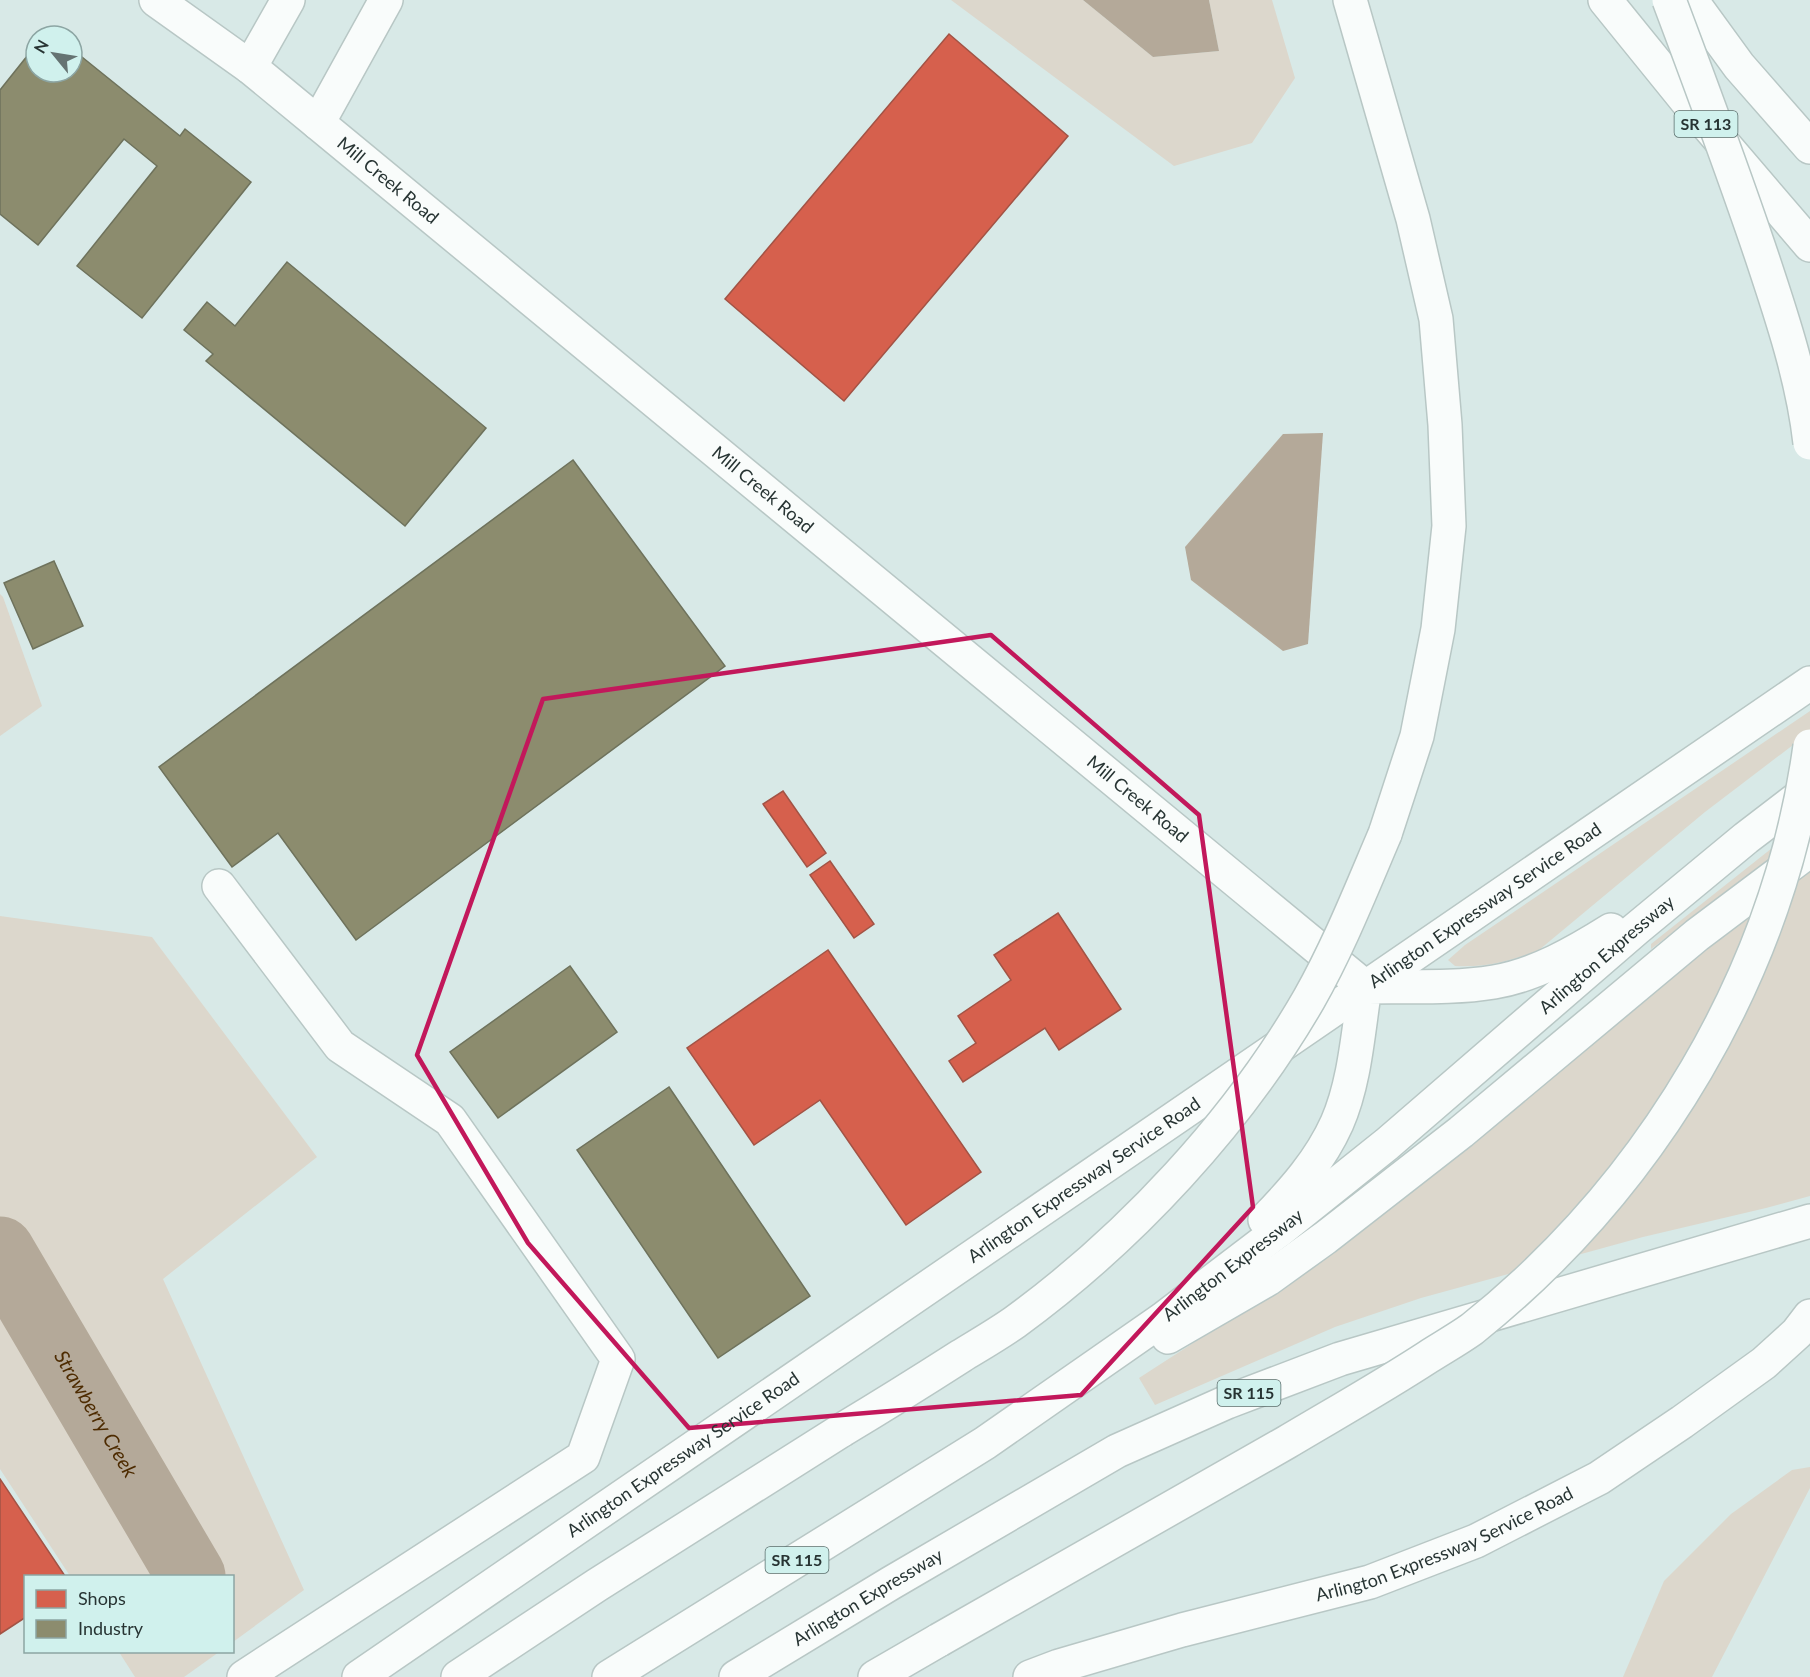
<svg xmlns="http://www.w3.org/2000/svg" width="1810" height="1677" font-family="Lato,sans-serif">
  <rect width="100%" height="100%" fill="#d8e9e7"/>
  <!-- green -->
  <g fill="#dcd7cc">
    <path d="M 951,0 L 1083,0 L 1153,57 L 1219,51 L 1209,0 L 1272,0 L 1295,78 L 1252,143 L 1174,166 Z"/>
    <path d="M 0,594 L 3,597 L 42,706 L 0,736 Z"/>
    <path d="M 1810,711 L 1810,732 L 1705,812 L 1539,950 C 1511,961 1485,968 1455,966 L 1448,960 L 1465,945 Z"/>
    <path d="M 1810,818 L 1810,835 L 1727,892 L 1651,949 L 1651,944 Z"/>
    <path d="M 1810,867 L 1810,1196 L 1766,1208 L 1643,1237 L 1421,1298 L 1335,1327 L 1155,1405 L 1139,1378 L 1252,1305 L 1628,1004 Z"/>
    <path d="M 0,916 L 152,937 L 317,1157 L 163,1279 L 304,1590 L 233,1642 L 232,1576 L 70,1576 L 0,1469 Z"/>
    <path d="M 1810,1467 L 1810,1488 L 1712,1677 L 1623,1677 L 1664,1581 L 1731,1514 L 1792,1470 Z"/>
    <path d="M 119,1652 L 219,1652 L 184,1677 L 135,1677 Z"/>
  </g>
  <!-- water -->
  <g fill="#b4a999">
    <path d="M 1083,0 L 1209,0 L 1219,51 L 1153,57 Z"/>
    <path d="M 1323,433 L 1308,644 L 1283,651 L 1191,580 L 1185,547 L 1283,434 Z"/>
  </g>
  <!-- shops -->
  <g fill="#d6604d" stroke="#a25345" stroke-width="1.5">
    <path d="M 949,34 L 1068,136 L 844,401 L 725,299 Z"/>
    <path d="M 783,791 L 826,853 L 807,867 L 763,804 Z"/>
    <path d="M 830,861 L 874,924 L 854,938 L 810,875 Z"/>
    <path d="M 1058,913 L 1121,1009 L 1059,1050 L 1045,1028 L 963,1082 L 949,1061 L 976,1043 L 958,1016 L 1011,980 L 994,955 Z"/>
    <path d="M 828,950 L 981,1172 L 906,1225 L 820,1100 L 754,1145 L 687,1048 Z"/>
    <path d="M 0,1479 L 65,1576 L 26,1576 L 26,1617 L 0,1634 Z"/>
  </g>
  <!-- industry -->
  <g fill="#8c8c6e" stroke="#6e725c" stroke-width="1.5">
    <path d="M 48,30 L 55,36 L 43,36 Z"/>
    <path d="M 36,45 L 36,72 L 72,72 L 72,49 L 180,136 L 185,129 L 251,182 L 142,318 L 77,266 L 157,166 L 124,139 L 38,245 L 0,214 L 0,90 Z"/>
    <path d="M 287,262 L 486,428 L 405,526 L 206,361 L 213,354 L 184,330 L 207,302 L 235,326 Z"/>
    <path d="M 573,460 L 725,666 L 356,940 L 278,833 L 232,867 L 159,767 Z"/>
    <path d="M 54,561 L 83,626 L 33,649 L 4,583 Z"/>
    <path d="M 570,966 L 617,1032 L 498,1118 L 450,1052 Z"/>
    <path d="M 669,1087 L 810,1296 L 718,1358 L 577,1150 Z"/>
  </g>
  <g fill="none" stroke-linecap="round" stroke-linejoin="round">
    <!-- river -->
    <path stroke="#b4a999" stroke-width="69" id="s1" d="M 0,1251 L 191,1576"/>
    <!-- minor casing -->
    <g stroke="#b8c7c5" stroke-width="36">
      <g id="minor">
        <path id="s2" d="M 156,0 L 250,67 L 318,123 L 1365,987"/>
        <path d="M 250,67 L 288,0"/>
        <path d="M 318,123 L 386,0"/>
        <path d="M 219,886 L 340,1046 L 450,1120 L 618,1359 L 583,1457 L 244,1677"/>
        <path id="s3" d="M 359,1677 L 1810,683"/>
        <path id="s4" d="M 1030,1677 L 1059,1666 L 1182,1630 L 1370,1582 L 1476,1541 L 1599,1478 L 1682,1422 L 1764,1363 L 1797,1333 L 1810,1316"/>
      </g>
    </g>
    <!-- highway casing -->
    <g stroke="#b8c7c5" stroke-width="36">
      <g id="highway">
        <path d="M 1350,0 L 1413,219 L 1436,319 L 1445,425 L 1449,526 L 1438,629 L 1417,736 L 1385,834"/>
        <path d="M 1605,0 L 1686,100 L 1810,245"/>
        <path d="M 1691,0 L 1739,66 L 1810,147"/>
        <path d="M 1265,1220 C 1293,1191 1320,1161 1337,1123 C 1355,1082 1358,1032 1365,987 C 1407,986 1452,989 1494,982 C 1536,975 1576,952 1611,930"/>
        <path d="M 1168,1337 L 1268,1279 L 1325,1238 L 1461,1132 L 1697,935 L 1810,850"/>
        <path d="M 458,1677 L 597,1585 L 842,1430"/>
        <path id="s5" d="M 609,1677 L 985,1443 L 1163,1319 L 1277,1232 L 1387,1144 L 1636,929 L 1746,838 L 1810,789"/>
        <path id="s6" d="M 736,1677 L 891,1583 L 1117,1451 L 1227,1402 L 1340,1359 L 1810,1221"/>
        <path d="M 875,1677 L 939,1640"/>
      </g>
    </g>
    <!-- minor -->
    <use href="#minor" stroke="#f9fcfb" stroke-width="33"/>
    <!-- highway -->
    <use href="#highway" stroke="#f9fcfb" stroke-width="33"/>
    <!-- highway-bridge casing -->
    <g stroke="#b8c7c5" stroke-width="36" stroke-linecap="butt">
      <g id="highway-bridge">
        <path d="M 1669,0 C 1701,85 1733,171 1762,257 C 1782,317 1803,380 1810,443"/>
        <path d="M 842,1430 C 882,1406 922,1381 961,1356 C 979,1345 998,1334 1015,1322 C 1130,1238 1238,1122 1309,999 C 1339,946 1361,890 1385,834"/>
        <path d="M 939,1640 C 1055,1574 1171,1508 1287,1442 C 1334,1414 1382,1387 1428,1357 C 1442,1348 1458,1339 1472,1329 C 1651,1186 1779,974 1810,746"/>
      </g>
    </g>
    <!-- highway-bridge -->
    <use href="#highway-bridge" stroke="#f9fcfb" stroke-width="33"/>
  </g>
  <!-- marked area -->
  <path fill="none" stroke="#c2185b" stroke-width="4.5" stroke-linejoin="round" d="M 991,635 L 1199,815 L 1253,1207 L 1081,1395 L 689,1428 L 528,1243 L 417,1055 L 543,699 Z"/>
  <g text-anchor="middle" stroke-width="6" stroke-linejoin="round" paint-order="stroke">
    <!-- shield labels -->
    <g fill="#d0f1ed" stroke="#5a6d6b" stroke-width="1.5">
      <rect x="1674.5" y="111" width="63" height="26" rx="4.5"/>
      <rect x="1217.5" y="1380" width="63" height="26" rx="4.5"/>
      <rect x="765.5" y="1547" width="63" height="26" rx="4.5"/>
    </g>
    <g font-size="16" font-weight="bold" fill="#273433">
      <text x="1706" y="130">SR 113</text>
      <text x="1249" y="1399">SR 115</text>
      <text x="797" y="1566">SR 115</text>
    </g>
    <!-- street labels -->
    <g font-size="18" fill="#273433" stroke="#d0f1ed">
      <text dy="6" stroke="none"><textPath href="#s2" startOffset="294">Mill Creek Road</textPath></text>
      <text dy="6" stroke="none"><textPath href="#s2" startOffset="780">Mill Creek Road</textPath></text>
      <text dy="6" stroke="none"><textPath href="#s2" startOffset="1266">Mill Creek Road</textPath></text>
      <text dy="6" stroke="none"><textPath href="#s3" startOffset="1365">Arlington Expressway Service Road</textPath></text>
      <text dy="6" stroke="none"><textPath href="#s5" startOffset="1234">Arlington Expressway</textPath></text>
      <text dy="6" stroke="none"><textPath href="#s3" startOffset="879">Arlington Expressway Service Road</textPath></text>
      <text dy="6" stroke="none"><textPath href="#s5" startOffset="748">Arlington Expressway</textPath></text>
      <text dy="6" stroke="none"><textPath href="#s3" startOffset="393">Arlington Expressway Service Road</textPath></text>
      <text dy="6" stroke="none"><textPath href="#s4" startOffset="436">Arlington Expressway Service Road</textPath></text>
      <text dy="6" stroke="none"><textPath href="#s6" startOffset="154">Arlington Expressway</textPath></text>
    </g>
    <!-- water labels -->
    <g font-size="20" font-style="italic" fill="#4d2b01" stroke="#d0f1ed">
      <text dy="7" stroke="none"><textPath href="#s1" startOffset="189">Strawberry Creek</textPath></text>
    </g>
  </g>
  <!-- legend -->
  <rect x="24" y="1575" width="210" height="78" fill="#d0f1ed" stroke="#8ca5a3" stroke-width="1.5"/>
  <rect x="36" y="1590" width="30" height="18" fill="#d6604d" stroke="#8ca5a3" stroke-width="1.5"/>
  <text x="78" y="1605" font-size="18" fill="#273433">Shops</text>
  <rect x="36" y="1620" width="30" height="18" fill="#8c8c6e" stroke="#8ca5a3" stroke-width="1.5"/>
  <text x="78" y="1635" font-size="18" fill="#273433">Industry</text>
  <!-- north arrow -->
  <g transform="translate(54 54) rotate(300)"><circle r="28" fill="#d0f1ed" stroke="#8ca5a3" stroke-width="1.5"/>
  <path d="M0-4.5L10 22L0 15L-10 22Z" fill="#657372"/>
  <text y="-9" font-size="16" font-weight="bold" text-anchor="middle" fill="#273433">N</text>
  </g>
</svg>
